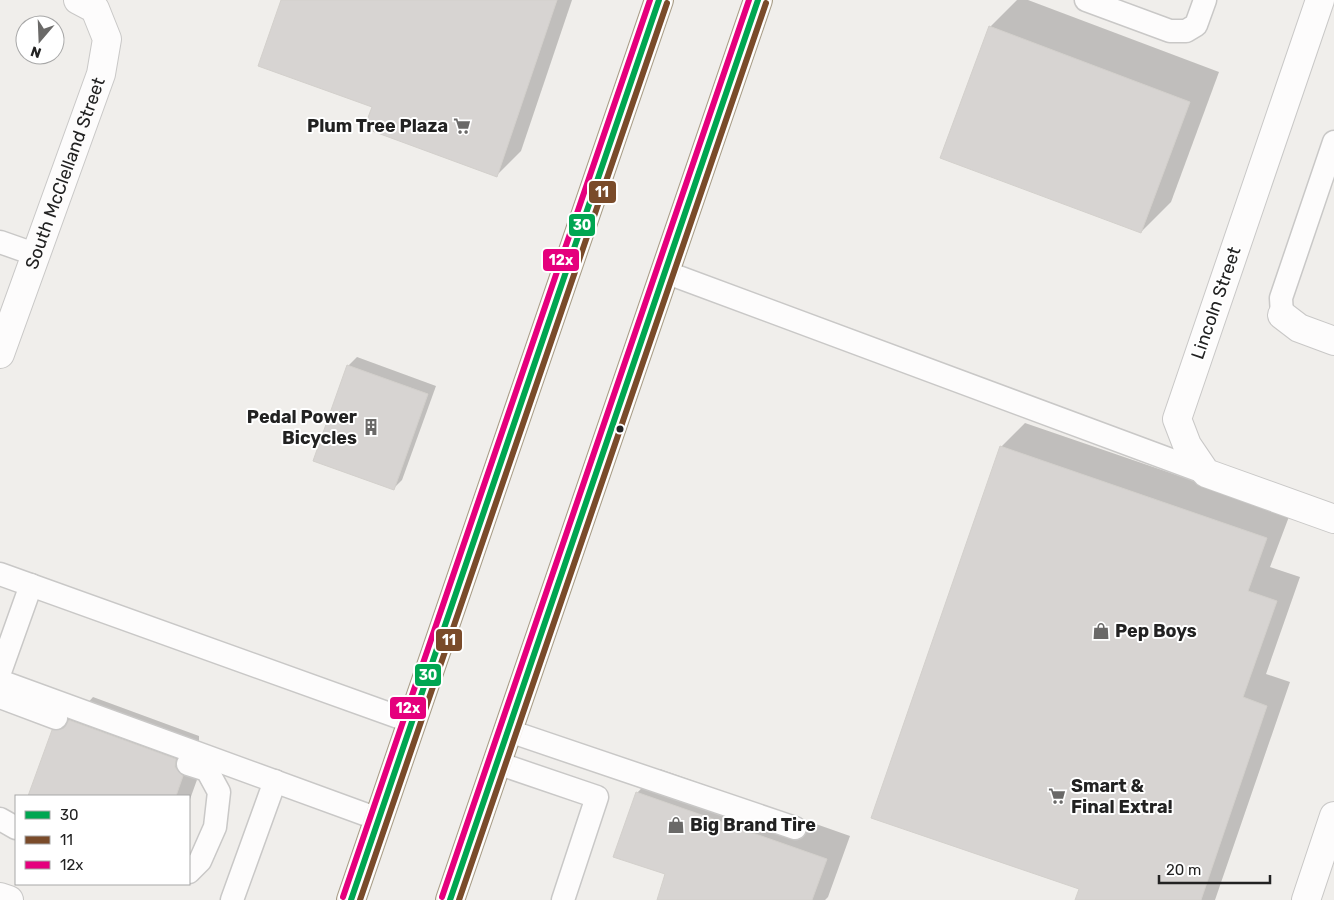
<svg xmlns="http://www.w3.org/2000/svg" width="1334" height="900" font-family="Rubik,sans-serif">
  <rect width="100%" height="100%" fill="#f0eeeb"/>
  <!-- shadow -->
  <g fill="#0003">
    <path d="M 282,0 L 572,0 L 521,151 L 497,175 L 374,107 Z"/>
    <path d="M 1017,0 L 1028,0 L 1219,72 L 1171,202 L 1141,232 L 990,27 Z"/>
    <path d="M 357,357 L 436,386 L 402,480 L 394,488 L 348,366 Z"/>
    <path d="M 1025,423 L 1290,514 L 1270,567 L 1300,577 L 1266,674 L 1290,682 L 1215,900 L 1076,900 L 1080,888 L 1001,447 Z"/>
    <path d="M 93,697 L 199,736 L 199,743 L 207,752 L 189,802 L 189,796 L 29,796 L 53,731 L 77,707 L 85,706 Z"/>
    <path d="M 660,769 L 850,836 L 828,897 L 825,900 L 658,900 L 667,874 L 637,793 Z"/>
  </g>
  <!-- building -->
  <g fill="#d7d4d2" stroke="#d3d0cc">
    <path d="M 281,0 L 557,0 L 497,177 L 364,128 L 372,107 L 258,66 Z"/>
    <path d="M 989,26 L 1190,102 L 1141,233 L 940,158 Z"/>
    <path d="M 347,365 L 428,394 L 394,490 L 313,461 Z"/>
    <path d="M 1000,446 L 1267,538 L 1248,591 L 1277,601 L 1243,697 L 1267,706 L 1201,900 L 1075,900 L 1079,889 L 871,818 Z"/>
    <path d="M 69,720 L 176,759 L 175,767 L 183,776 L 176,796 L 28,796 L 52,730 L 64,728 Z"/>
    <path d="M 636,792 L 827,859 L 812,900 L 657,900 L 665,874 L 613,857 Z"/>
  </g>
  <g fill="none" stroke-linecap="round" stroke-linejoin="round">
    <!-- service casing -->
    <g stroke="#c9c8c7" stroke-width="25">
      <g id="service">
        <path d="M 1086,0 L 1170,31 L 1186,31 L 1196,25 L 1205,0"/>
        <path d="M 0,242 L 37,255"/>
        <path d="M 665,272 L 1206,473"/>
        <path d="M 1282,315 L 1281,298 L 1334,142"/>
        <path d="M 0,574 L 412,722"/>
        <path d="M 0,672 L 31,585"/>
        <path d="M 0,681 L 378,819"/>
        <path d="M 0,697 L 56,718"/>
        <path d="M 509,731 L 795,828"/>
        <path d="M 497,763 L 597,797 L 563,900"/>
        <path d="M 188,764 L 207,770 L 219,792 L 215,827 L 200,861 L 189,872"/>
        <path d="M 0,819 L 16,828"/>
        <path d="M 232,900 L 275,781"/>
      </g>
    </g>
    <!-- minor casing -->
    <g stroke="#c9c8c7" stroke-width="30">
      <g id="minor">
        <path d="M 1320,0 L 1177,419 L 1187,445 L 1206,473 L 1334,519"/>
        <path d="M 1282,315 L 1299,328 L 1334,341"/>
        <path id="s1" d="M 0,354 L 101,74 L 107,39 L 95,9 L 78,0"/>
        <path d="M 0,897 L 9,900"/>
        <path d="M 1306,900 L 1334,816"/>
      </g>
    </g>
    <!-- primary casing -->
    <g stroke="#a79c86" stroke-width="30">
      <g id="primary">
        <path d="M 351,900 L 659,0"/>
        <path d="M 450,900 L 758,0"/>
      </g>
    </g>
    <!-- service -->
    <use href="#service" stroke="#fdfcfc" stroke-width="22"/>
    <!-- minor -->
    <use href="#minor" stroke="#fdfcfc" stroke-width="28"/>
    <!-- primary -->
    <use href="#primary" stroke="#f3ede7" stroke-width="28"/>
    <!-- bus-1 casing -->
    <g stroke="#fff" stroke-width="10">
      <g id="bus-1">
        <path d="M 351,900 L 659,0"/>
        <path d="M 450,900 L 758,0"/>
      </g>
    </g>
    <!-- bus-2 casing -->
    <g stroke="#fff" stroke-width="10">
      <g id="bus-2">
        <path d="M 360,900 L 667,3"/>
        <path d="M 459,900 L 766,3"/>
      </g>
    </g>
    <!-- bus-3 casing -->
    <g stroke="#fff" stroke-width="10">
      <g id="bus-3">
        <path d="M 343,897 L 650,0"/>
        <path d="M 442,897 L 749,0"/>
      </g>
    </g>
    <!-- bus-1 -->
    <use href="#bus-1" stroke="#00a651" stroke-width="6"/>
    <!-- bus-2 -->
    <use href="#bus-2" stroke="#7a4b2a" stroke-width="6"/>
    <!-- bus-3 -->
    <use href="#bus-3" stroke="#e5007d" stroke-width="6"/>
  </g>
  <!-- icons -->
  <defs>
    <g id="supermarket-bare" transform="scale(1.35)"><path d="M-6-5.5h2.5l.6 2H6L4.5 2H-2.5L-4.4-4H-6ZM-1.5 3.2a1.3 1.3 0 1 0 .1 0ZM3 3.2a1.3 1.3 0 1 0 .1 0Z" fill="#6a6968" stroke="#fff" stroke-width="2.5" paint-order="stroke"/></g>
    <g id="building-bare" transform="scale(1.35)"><path d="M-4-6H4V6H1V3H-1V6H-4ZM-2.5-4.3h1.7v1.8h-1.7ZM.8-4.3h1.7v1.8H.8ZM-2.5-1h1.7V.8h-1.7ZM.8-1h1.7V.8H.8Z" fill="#6a6968" stroke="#fff" stroke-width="2.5" paint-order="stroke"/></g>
    <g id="shop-bare" transform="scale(1.35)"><path d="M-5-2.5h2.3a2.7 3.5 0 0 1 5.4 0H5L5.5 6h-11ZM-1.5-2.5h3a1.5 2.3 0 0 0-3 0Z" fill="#6a6968" stroke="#fff" stroke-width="2.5" paint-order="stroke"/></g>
  </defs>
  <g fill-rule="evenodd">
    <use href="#supermarket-bare" x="462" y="126"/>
    <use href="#building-bare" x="371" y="427"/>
    <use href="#shop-bare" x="1101" y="631"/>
    <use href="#supermarket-bare" x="1057" y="796"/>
    <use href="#shop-bare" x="676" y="825"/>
  </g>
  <!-- markers -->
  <circle fill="#222" stroke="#fff" stroke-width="2" cx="620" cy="429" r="4.5"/>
  <g text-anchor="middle" stroke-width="4" stroke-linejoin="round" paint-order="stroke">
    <!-- poi labels -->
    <g font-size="18" font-weight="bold" fill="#222" stroke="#fff" text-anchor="start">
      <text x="448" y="132" text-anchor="end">Plum Tree Plaza</text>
      <text x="357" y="423" text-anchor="end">Pedal Power<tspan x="357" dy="21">Bicycles</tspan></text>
      <text x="1115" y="637">Pep Boys</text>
      <text x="1071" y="792">Smart &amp;<tspan x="1071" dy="21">Final Extra!</tspan></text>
      <text x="690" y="831">Big Brand Tire</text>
    </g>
    <!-- street labels -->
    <g font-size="18" fill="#222" stroke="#fff">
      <text dy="6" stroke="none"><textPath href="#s1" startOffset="192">South McClelland Street</textPath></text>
      <text transform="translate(1216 303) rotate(-71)" y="6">Lincoln Street</text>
    </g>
  </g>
  <g stroke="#fff" stroke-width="2">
    <rect x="588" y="180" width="29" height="24" rx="5" fill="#7a4b2a"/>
    <rect x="568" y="213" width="28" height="24" rx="5" fill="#00a651"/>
    <rect x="542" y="248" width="38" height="24" rx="5" fill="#e5007d"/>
    <rect x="435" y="628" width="28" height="24" rx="5" fill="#7a4b2a"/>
    <rect x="414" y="663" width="28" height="24" rx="5" fill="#00a651"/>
    <rect x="389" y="696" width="38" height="24" rx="5" fill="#e5007d"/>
  </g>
  <g font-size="14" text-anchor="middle" font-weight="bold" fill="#fff">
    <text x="602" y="197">11</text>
    <text x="582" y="230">30</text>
    <text x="561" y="265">12x</text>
    <text x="449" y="645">11</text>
    <text x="428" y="680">30</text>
    <text x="408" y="713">12x</text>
  </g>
  <!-- legend -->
  <rect x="15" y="795" width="175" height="90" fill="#ffffff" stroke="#a7a7a7"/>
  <rect x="25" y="811" width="25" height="8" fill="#00a651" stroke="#a7a7a7"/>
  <text x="60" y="820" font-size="15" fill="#222222">30</text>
  <rect x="25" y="836" width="25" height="8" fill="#7a4b2a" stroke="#a7a7a7"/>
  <text x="60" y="845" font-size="15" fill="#222222">11</text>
  <rect x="25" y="861" width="25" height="8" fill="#e5007d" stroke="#a7a7a7"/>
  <text x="60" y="870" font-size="15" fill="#222222">12x</text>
  <!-- north arrow -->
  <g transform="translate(40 40) rotate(199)"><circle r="24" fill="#ffffff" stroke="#a7a7a7"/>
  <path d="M0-4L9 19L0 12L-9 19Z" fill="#6a6968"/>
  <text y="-8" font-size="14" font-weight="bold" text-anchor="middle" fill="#222222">N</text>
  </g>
  <!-- scale -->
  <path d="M1159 875v8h111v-8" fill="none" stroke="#222222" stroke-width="2.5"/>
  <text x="1166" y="875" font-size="15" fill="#222222" stroke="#ffffff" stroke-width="4" paint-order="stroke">20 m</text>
</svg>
